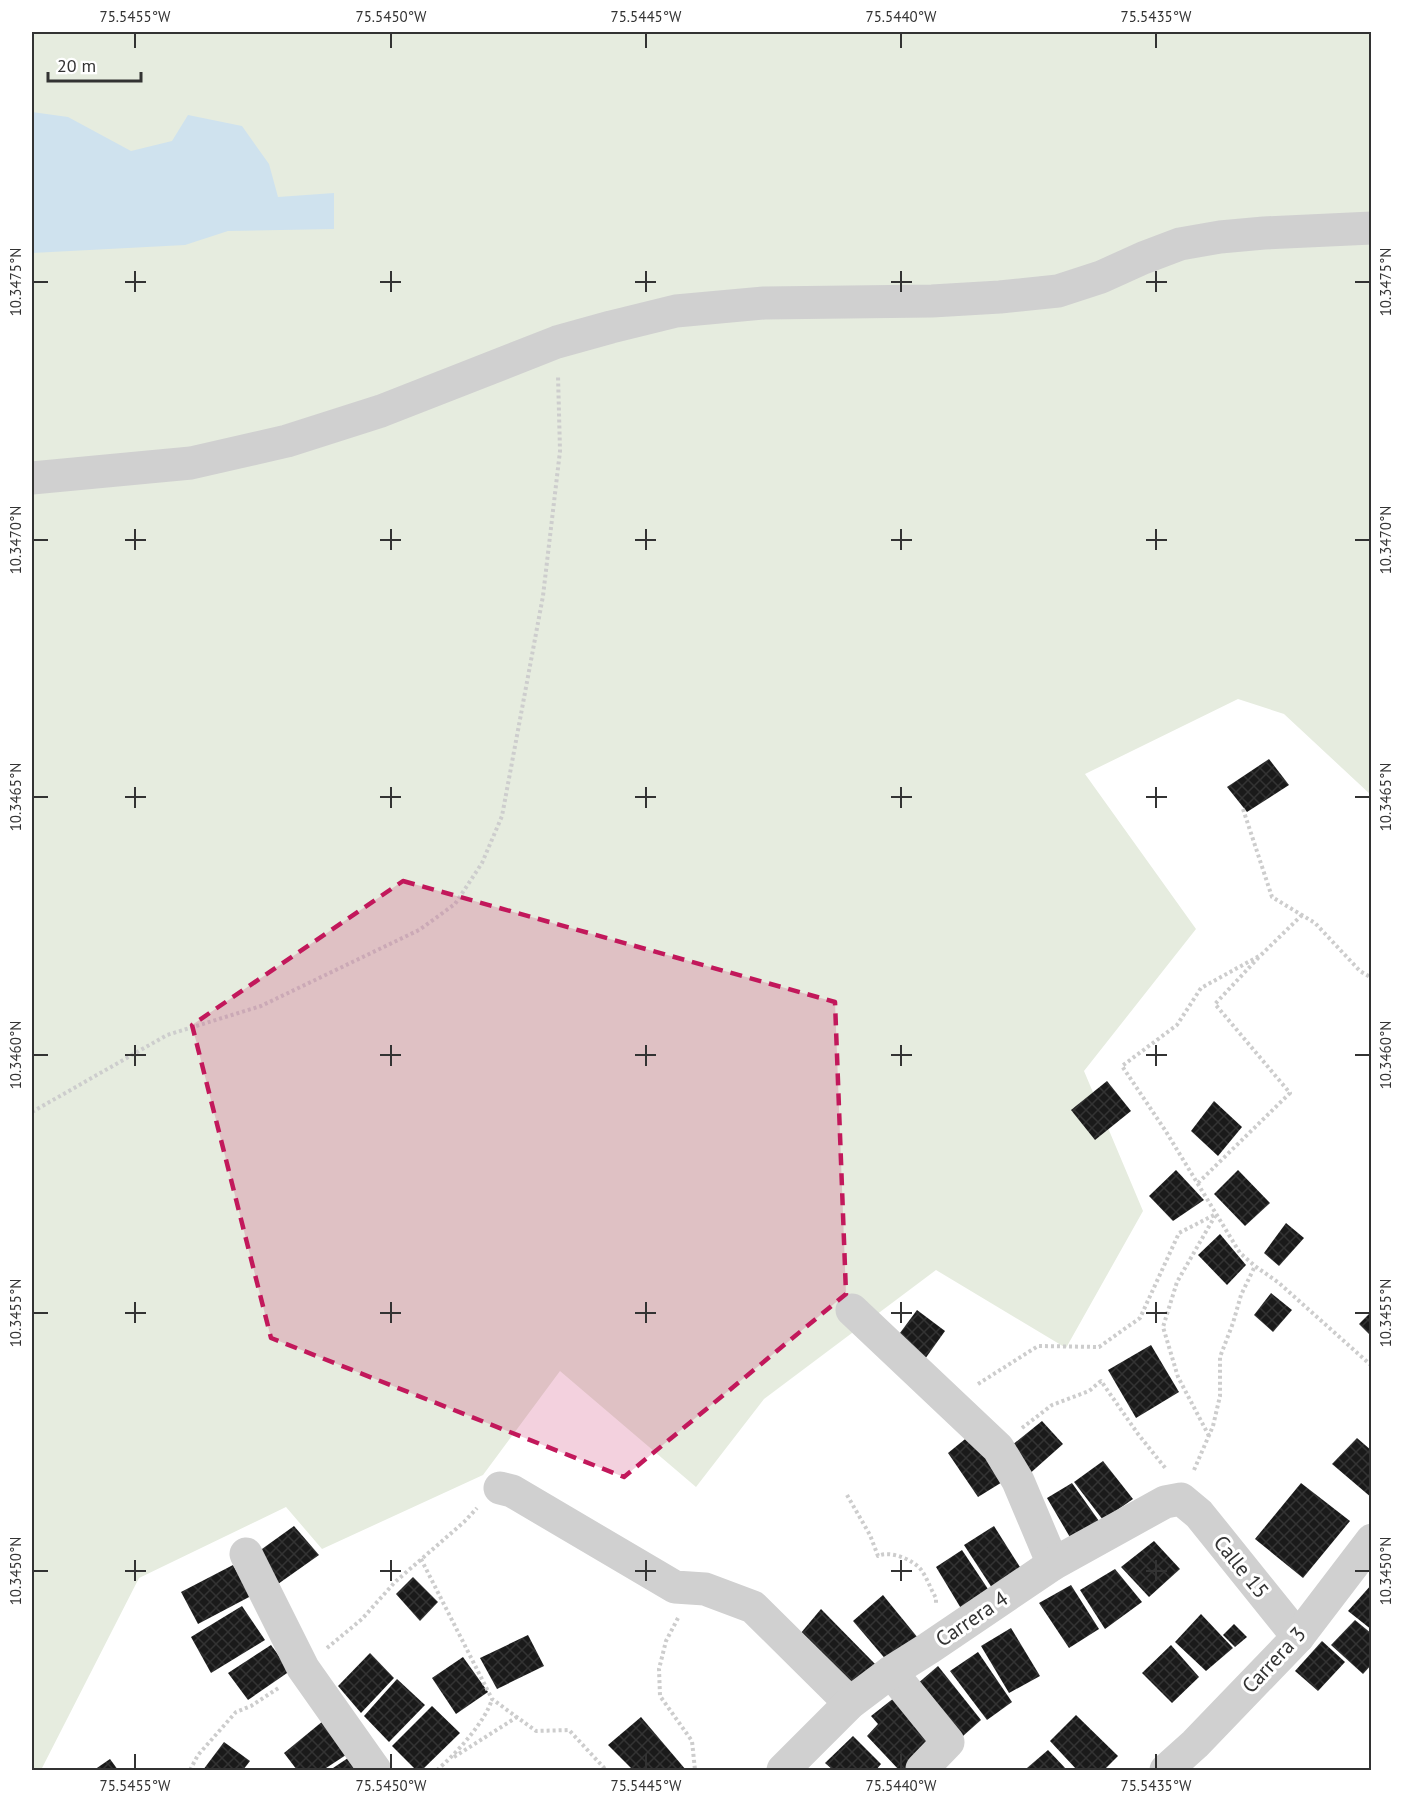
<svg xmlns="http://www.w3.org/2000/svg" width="1403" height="1802" font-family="'PT Sans',sans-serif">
  <defs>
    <pattern id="building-cross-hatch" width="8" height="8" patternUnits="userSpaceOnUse" patternTransform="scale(1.5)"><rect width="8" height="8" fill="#1a1a1a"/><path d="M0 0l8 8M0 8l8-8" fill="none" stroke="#333"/></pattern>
  </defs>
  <rect width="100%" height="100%" fill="#fff"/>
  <!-- green -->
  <path fill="#e6ecdf" d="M 32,32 L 1371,32 L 1371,795 L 1284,714 L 1238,699 L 1085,774 L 1196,929 L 1084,1071 L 1143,1211 L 1066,1348 L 936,1270 L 764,1399 L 696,1487 L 560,1371 L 483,1475 L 322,1549 L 286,1507 L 139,1578 L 41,1770 L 32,1770 Z"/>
  <!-- water -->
  <path fill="#cfe2ee" d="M 32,112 L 68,117 L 131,151 L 172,141 L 188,115 L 242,126 L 269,164 L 278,197 L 334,193 L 334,229 L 228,231 L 185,245 L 32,253 Z"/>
  <!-- building -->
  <g fill="url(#building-cross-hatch)">
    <path d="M 1269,759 L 1289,785 L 1247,812 L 1227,787 Z"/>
    <path d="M 1107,1081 L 1131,1111 L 1095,1140 L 1071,1110 Z"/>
    <path d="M 1214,1101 L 1242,1127 L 1218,1156 L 1191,1131 Z"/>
    <path d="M 1176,1170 L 1204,1200 L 1173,1221 L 1149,1196 Z"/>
    <path d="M 1238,1170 L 1270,1203 L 1245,1226 L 1214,1194 Z"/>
    <path d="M 1286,1223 L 1304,1238 L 1279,1266 L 1264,1253 Z"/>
    <path d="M 1220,1234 L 1246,1265 L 1227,1285 L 1198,1255 Z"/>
    <path d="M 1271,1293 L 1292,1310 L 1273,1332 L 1254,1315 Z"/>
    <path d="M 917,1310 L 945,1331 L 925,1359 L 897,1337 Z"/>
    <path d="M 1372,1311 L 1372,1337 L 1359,1324 Z"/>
    <path d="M 1151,1345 L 1179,1392 L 1136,1418 L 1108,1370 Z"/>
    <path d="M 1042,1421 L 1063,1444 L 1027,1476 L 1006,1450 Z"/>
    <path d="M 975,1431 L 1012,1476 L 978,1497 L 948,1453 Z"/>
    <path d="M 1357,1438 L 1372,1451 L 1372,1498 L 1332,1464 Z"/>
    <path d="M 1103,1461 L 1133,1499 L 1103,1520 L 1074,1482 Z"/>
    <path d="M 1072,1483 L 1099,1521 L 1071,1539 L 1047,1498 Z"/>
    <path d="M 1301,1483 L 1350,1521 L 1303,1578 L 1255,1539 Z"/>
    <path d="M 294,1526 L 319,1555 L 278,1584 L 255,1554 Z"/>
    <path d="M 994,1526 L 1025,1575 L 996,1594 L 964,1545 Z"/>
    <path d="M 1154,1541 L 1180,1569 L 1149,1597 L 1121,1567 Z"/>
    <path d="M 962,1550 L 994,1598 L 965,1615 L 936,1567 Z"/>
    <path d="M 233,1565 L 251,1596 L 198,1624 L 181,1592 Z"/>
    <path d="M 1115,1569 L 1142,1602 L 1105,1629 L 1080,1590 Z"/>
    <path d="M 413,1577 L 438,1602 L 420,1621 L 396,1594 Z"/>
    <path d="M 1372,1584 L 1372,1630 L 1348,1611 Z"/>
    <path d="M 1071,1585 L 1099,1629 L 1069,1648 L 1039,1603 Z"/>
    <path d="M 883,1595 L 918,1638 L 888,1662 L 853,1621 Z"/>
    <path d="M 242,1606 L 265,1640 L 211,1673 L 191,1637 Z"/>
    <path d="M 821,1609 L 878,1667 L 853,1695 L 795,1640 Z"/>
    <path d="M 1201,1614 L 1233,1648 L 1206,1671 L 1175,1642 Z"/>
    <path d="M 1355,1620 L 1372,1634 L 1372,1664 L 1363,1674 L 1331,1645 Z"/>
    <path d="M 1234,1624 L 1247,1637 L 1235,1647 L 1223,1635 Z"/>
    <path d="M 1011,1628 L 1040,1676 L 1009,1693 L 981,1646 Z"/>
    <path d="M 528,1635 L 544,1666 L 497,1689 L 480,1658 Z"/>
    <path d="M 1322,1641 L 1345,1662 L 1318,1691 L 1295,1671 Z"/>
    <path d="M 271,1645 L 290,1671 L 248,1700 L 228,1673 Z"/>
    <path d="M 1171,1645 L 1199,1677 L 1172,1703 L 1142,1673 Z"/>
    <path d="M 978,1652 L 1012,1702 L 987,1720 L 950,1671 Z"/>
    <path d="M 370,1653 L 394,1678 L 361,1713 L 338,1686 Z"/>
    <path d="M 463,1657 L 488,1692 L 456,1714 L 432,1678 Z"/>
    <path d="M 938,1666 L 981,1720 L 954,1744 L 909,1691 Z"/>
    <path d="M 397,1679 L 425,1705 L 389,1742 L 364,1716 Z"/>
    <path d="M 899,1694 L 942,1740 L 905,1770 L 899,1770 L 867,1736 L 878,1724 L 871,1716 Z"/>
    <path d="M 432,1706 L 460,1733 L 422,1770 L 416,1770 L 392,1746 Z"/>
    <path d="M 1076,1715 L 1118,1756 L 1104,1770 L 1077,1770 L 1050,1741 Z"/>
    <path d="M 641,1717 L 686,1770 L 633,1770 L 608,1745 Z"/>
    <path d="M 323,1721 L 346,1755 L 323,1770 L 297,1770 L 284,1753 Z"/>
    <path d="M 853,1736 L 881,1764 L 876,1770 L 833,1770 L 825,1763 Z"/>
    <path d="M 224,1742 L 250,1761 L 243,1770 L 203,1770 Z"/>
    <path d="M 1048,1750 L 1067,1770 L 1029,1770 L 1027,1768 Z"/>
    <path d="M 348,1758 L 358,1770 L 330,1770 Z"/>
    <path d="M 110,1759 L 118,1770 L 94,1770 Z"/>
  </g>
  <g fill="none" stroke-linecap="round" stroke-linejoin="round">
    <!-- path -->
    <g stroke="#cdcdcd" stroke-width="4" stroke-dasharray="3 3" stroke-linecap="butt">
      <path d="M 1243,809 L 1272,897 L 1315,923 L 1360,971 L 1372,978"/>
      <path d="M 1302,915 L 1261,955 L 1201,988 L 1177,1025 L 1122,1066 L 1165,1130 L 1240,1253 L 1255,1266 L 1279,1283 L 1372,1366"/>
      <path d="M 32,1112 L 167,1035 L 261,1006 L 419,930 L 455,904 L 482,863 L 502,816 L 543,596 L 560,451 L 558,375"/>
      <path d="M 1198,1183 L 1290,1093 L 1215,1004 L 1259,957"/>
      <path d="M 978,1384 L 1038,1346 L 1099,1347 L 1140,1318 L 1179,1233 L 1216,1214"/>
      <path d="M 1022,1428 L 1052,1405 L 1089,1391 L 1101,1381 L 1138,1434 L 1166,1469"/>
      <path d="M 1209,1436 L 1178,1377 L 1163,1327 L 1177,1282 L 1215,1216"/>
      <path d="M 1194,1470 L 1213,1426 L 1220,1396 L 1220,1357 L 1233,1323 L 1241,1295 L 1255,1266"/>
      <path d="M 847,1495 L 870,1535 L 878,1556 C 890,1550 915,1560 922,1571 C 928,1580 931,1590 936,1598 L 936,1604"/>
      <path d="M 421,1559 L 492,1699 L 536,1731 L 569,1730 L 606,1770"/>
      <path d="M 678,1618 L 666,1641 L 659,1669 L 660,1696 L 692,1741 L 695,1770"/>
      <path d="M 327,1648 L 362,1619 L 395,1582 L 464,1522 L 477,1508"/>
      <path d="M 454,1757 L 517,1717"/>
      <path d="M 190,1770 L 198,1755 L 236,1712 L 251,1706 L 280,1687"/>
      <path d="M 437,1770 C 455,1755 486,1721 492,1699"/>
    </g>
    <!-- minor -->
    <g stroke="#d0d0d0" stroke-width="33">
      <path d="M 32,478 L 191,463 L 287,441 L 381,411 L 557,342 L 611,327 L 676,311 L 764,303 L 932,301 L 1000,297 L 1058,291 L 1101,277 L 1143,258 L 1180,244 L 1220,237 L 1264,233 L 1372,228"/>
      <path d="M 852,1310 L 998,1448 L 1018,1481 L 1053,1564"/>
      <path d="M 500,1488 L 512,1491 L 675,1587 L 705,1589 L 753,1607 L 850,1703"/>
      <path d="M 246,1554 L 303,1668 L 375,1770"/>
      <path d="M 891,1672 L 948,1742 L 922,1769 L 923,1770"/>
      <path d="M 783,1770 L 850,1703 L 891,1672 L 929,1648 L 1053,1564 L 1165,1502 L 1181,1499 L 1199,1514 L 1298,1637"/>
      <path d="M 1166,1770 L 1195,1744 L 1298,1637 L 1372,1540"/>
    </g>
  </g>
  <!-- marked area -->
  <path fill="#c2185b" fill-opacity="0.2" stroke="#c2185b" stroke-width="4.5" stroke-dasharray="12 8" stroke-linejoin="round" d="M 403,881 L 835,1002 L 846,1294 L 624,1477 L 271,1338 L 192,1025 Z"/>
  <!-- ticks -->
  <path fill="none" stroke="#333" stroke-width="2" d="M 135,33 L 135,48M 391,33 L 391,48M 646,33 L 646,48M 901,33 L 901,48M 1156,33 L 1156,48M 135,271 L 135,292M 391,271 L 391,292M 646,271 L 646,292M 901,271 L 901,292M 1156,271 L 1156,292M 33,282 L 48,282M 125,282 L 146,282M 380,282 L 401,282M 635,282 L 656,282M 891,282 L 912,282M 1146,282 L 1167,282M 1355,282 L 1370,282M 135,529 L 135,550M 391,529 L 391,550M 646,529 L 646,550M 901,529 L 901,550M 1156,529 L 1156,550M 33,540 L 48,540M 125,540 L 146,540M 380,540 L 401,540M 635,540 L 656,540M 891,540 L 912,540M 1146,540 L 1167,540M 1355,540 L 1370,540M 135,787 L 135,808M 391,787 L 391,808M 646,787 L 646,808M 901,787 L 901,808M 1156,787 L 1156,808M 33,797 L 48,797M 125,797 L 146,797M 380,797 L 401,797M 635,797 L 656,797M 891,797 L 912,797M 1146,797 L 1167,797M 1355,797 L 1370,797M 135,1045 L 135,1066M 391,1045 L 391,1066M 646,1045 L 646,1066M 901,1045 L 901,1066M 1156,1045 L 1156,1066M 33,1055 L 48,1055M 125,1055 L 146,1055M 380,1055 L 401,1055M 635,1055 L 656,1055M 891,1055 L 912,1055M 1146,1055 L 1167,1055M 1355,1055 L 1370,1055M 135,1302 L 135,1323M 391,1302 L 391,1323M 646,1302 L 646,1323M 901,1302 L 901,1323M 1156,1302 L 1156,1323M 33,1313 L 48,1313M 125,1313 L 146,1313M 380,1313 L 401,1313M 635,1313 L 656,1313M 891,1313 L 912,1313M 1146,1313 L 1167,1313M 1355,1313 L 1370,1313M 135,1560 L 135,1581M 391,1560 L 391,1581M 646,1560 L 646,1581M 901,1560 L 901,1581M 1156,1560 L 1156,1581M 33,1571 L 48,1571M 125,1571 L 146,1571M 380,1571 L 401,1571M 635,1571 L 656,1571M 891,1571 L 912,1571M 1146,1571 L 1167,1571M 1355,1571 L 1370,1571M 135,1754 L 135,1769M 391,1754 L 391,1769M 646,1754 L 646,1769M 901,1754 L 901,1769M 1156,1754 L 1156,1769"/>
  <g text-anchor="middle" stroke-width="6" stroke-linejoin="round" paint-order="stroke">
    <!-- street labels -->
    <g font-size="21" fill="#333" stroke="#fff">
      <text transform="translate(1241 1567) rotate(51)" y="7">Calle 15</text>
      <text transform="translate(972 1619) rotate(-34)" y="7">Carrera 4</text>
      <text transform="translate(1274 1660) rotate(-47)" y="7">Carrera 3</text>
    </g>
  </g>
  <!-- border -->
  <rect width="1403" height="1802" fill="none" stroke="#ffffff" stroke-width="66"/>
  <!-- scale -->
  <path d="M48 72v9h93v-9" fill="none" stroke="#333333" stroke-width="3"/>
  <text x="57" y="72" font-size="18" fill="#333333" stroke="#ffffff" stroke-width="4.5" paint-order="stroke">20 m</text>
  <rect x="33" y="33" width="1337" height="1736" fill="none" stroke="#333" stroke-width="2"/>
  <g font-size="15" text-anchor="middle" fill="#333">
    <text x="135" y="22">75.5455°W</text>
    <text x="391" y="22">75.5450°W</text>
    <text x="646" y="22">75.5445°W</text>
    <text x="901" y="22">75.5440°W</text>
    <text x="1156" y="22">75.5435°W</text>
    <text transform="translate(16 282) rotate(-90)" y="5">10.3475°N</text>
    <text transform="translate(1386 282) rotate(-90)" y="5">10.3475°N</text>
    <text transform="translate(16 540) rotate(-90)" y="5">10.3470°N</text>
    <text transform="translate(1386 540) rotate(-90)" y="5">10.3470°N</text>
    <text transform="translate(16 797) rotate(-90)" y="5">10.3465°N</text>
    <text transform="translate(1386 797) rotate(-90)" y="5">10.3465°N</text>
    <text transform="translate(16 1055) rotate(-90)" y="5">10.3460°N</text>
    <text transform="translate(1386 1055) rotate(-90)" y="5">10.3460°N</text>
    <text transform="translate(16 1313) rotate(-90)" y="5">10.3455°N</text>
    <text transform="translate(1386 1313) rotate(-90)" y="5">10.3455°N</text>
    <text transform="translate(16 1571) rotate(-90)" y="5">10.3450°N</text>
    <text transform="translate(1386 1571) rotate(-90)" y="5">10.3450°N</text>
    <text x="135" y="1791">75.5455°W</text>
    <text x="391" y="1791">75.5450°W</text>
    <text x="646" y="1791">75.5445°W</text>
    <text x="901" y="1791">75.5440°W</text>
    <text x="1156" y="1791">75.5435°W</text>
  </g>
</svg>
